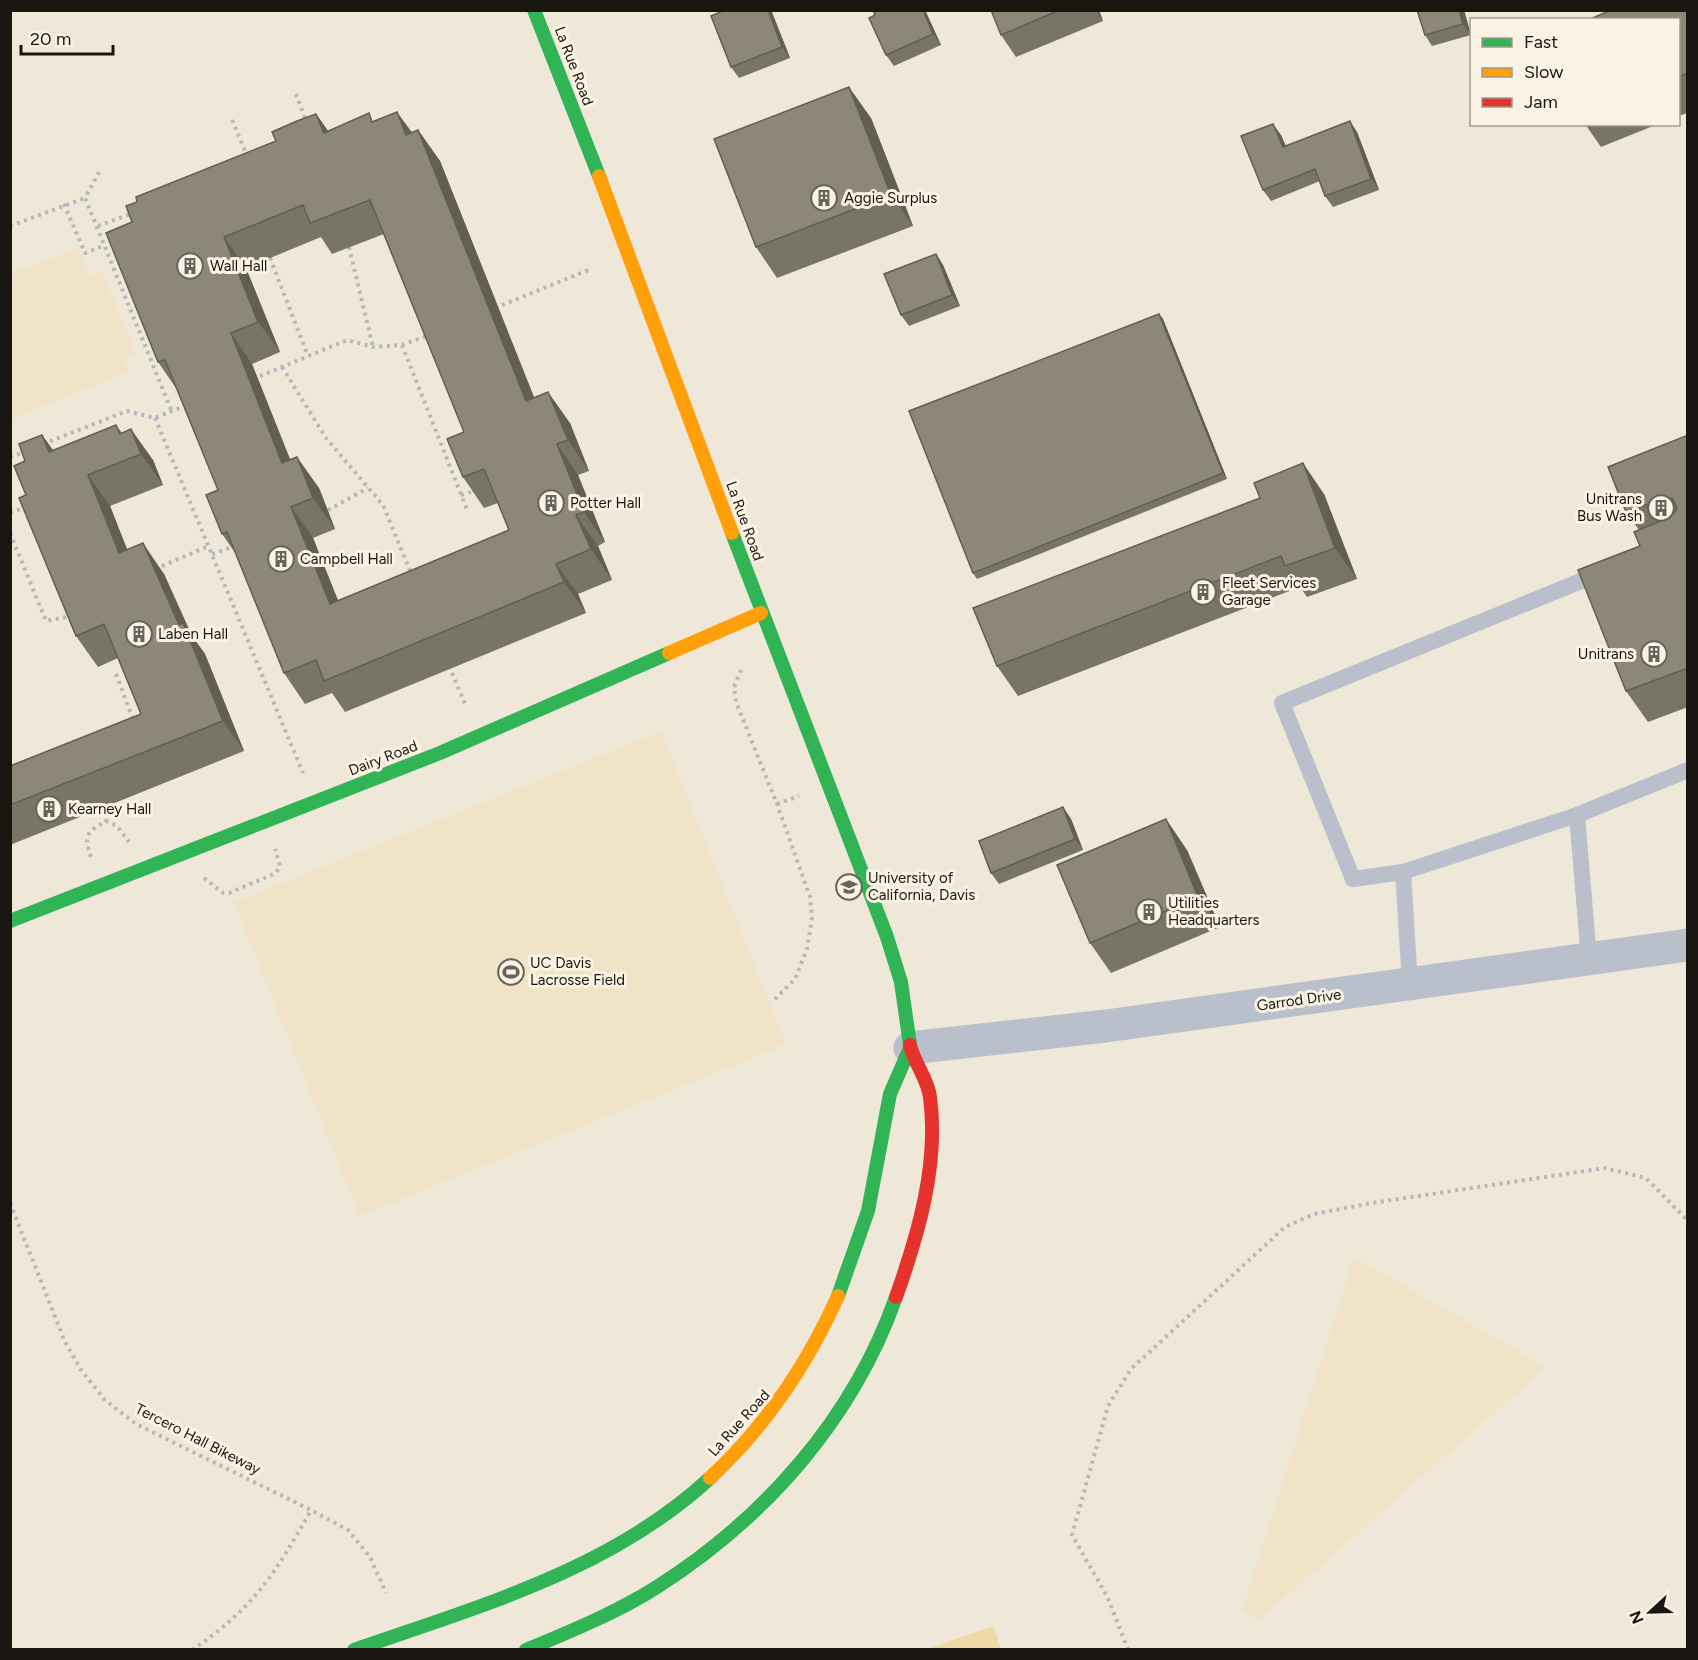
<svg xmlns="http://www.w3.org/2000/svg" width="1698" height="1660" font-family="Figtree,sans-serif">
  <rect width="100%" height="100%" fill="#f5f1e9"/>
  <!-- built -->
  <path fill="#efe8d8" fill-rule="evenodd" d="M 11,11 L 1687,11 L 1687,1649 L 11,1649 ZM 1472,20 L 1678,20 L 1678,124 L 1472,124 Z"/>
  <!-- green -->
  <g fill="#f0e3c6">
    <path d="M 78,248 L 89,276 L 102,271 L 135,353 L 124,358 L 129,372 L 11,419 L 11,274 Z"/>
    <path d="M 661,731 L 786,1044 L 360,1216 L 234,902 Z"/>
    <path d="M 1354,1257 L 1546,1367 L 1259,1620 L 1242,1611 Z"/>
  </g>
  <!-- water -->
  <path fill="#efd9a6" d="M 993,1626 L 1001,1649 L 928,1649 Z"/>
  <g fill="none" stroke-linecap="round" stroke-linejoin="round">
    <!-- path -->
    <g stroke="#b5b7bd" stroke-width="4" stroke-dasharray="3 4.5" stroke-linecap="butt">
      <path d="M 296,94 L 306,121"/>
      <path d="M 232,120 L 248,158"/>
      <path d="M 99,172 L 85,198 L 172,412"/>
      <path d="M 64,204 L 85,253 L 105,245"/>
      <path d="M 10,226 L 85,198"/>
      <path d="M 98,226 L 133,213"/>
      <path d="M 349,247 L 373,347"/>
      <path d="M 270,258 L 308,356"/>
      <path d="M 495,308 L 591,269"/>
      <path d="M 402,345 L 468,512"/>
      <path d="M 282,367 L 326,438 L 383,505 L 411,573"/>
      <path d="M 253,379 L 347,340 L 373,347 L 402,345 L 429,335"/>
      <path d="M 155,418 L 303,773"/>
      <path d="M 43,444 L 127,411 L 155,418 L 187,405"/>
      <path d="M 10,457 L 25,452"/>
      <path d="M 461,495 L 475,491"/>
      <path d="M 328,510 L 368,488"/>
      <path d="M 10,513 L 27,507"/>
      <path d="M 10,533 L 46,621 L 72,616"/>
      <path d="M 212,554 L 235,546"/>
      <path d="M 155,569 L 209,546"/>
      <path d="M 449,666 L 466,706"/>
      <path d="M 741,670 L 734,687 L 736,702 L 777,804 L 810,897 L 812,918 L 807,949 L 795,979 L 772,1002"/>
      <path d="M 116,674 L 134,722"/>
      <path d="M 777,804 L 799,796"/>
      <path d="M 100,805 L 106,821"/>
      <path d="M 91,857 C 83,835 87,832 106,821 L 117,826 L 129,842"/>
      <path d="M 204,878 L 223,893 L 229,893 L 276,873 L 280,866 L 275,849"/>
      <path d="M 10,1203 L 65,1342 L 81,1370 L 105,1400 L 136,1424 L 311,1510 L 348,1530 L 370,1557 L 386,1593"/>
      <path d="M 192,1650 C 254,1608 275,1574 311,1510"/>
      <path d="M 1128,1650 L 1108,1598 L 1072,1535 L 1108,1406 L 1131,1369 L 1285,1227 L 1314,1214 L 1372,1203 L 1605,1168 L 1646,1178 L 1688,1221"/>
    </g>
    <!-- lane -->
    <g stroke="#babfcc" stroke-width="16">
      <path d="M 1603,572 L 1282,703 L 1353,879 L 1403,872 L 1577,815 L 1688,770"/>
      <path d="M 1577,815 L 1589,959"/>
      <path d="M 1403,872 L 1410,984"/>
    </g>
    <!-- street -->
    <path stroke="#babfcc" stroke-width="33" d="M 910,1048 L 1106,1026 L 1688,945"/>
    <!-- fast -->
    <g stroke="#30b455" stroke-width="14">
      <path d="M 534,10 L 599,176"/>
      <path d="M 732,533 L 887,937 L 901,982 L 910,1045"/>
      <path d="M 10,921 L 440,753 L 669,653"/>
      <path d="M 838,1296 L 868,1211 L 890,1094 L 910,1048"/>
      <path d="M 354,1650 C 479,1606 611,1570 710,1478"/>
      <path d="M 526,1650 C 571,1631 616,1613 657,1587 C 765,1518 853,1419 896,1297"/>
    </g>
    <!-- slow -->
    <g stroke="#ff9f0a" stroke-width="14">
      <path d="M 599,176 L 732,533"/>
      <path d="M 669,653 L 761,613"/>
      <path d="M 710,1478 C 766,1426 807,1365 838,1296"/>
    </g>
    <!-- jam -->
    <path stroke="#e5322d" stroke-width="14" d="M 896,1297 C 918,1235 939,1165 930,1097 C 928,1079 914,1063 910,1045"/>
  </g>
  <!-- wall -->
  <g fill="#787467" fill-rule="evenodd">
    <path d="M 771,10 L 790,58 L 739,78 L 731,67 Z"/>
    <path d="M 925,10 L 941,45 L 894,66 L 886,55 Z"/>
    <path d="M 991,10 L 1099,10 L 1103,21 L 1016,57 L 1001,35 Z"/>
    <path d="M 1417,10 L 1464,10 L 1471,35 L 1432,46 L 1425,35 Z"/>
    <path d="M 1688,10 L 1688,113 L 1678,116 L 1678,20 Z"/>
    <path d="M 316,114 L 328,131 L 374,121 L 412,132 L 418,130 L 440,161 L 534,398 L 570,423 L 589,471 L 578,475 L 605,542 L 598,546 L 612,580 L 578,594 L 586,613 L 345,712 L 332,693 L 305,704 L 284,673 L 236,554 L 222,534 L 218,490 L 178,391 L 158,362 L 132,222 L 276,141 ZM 384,234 L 464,432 L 463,477 L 484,508 L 498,503 L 509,530 L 338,601 L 313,538 L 335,529 L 319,488 L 290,460 L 252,364 L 280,352 L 246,268 L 321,237 L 332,254 Z"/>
    <path d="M 871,118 L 913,226 L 777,278 L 756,247 Z"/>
    <path d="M 1585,124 L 1658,124 L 1601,147 Z"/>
    <path d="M 1357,132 L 1379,190 L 1333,207 L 1325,196 L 1320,181 L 1271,201 L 1263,190 L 1281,135 L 1286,146 Z"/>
    <path d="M 936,254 L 943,265 L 960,306 L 909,326 L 901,315 Z"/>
    <path d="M 1159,314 L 1163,319 L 1227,479 L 977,579 L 973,573 Z"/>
    <path d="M 116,425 L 122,433 L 153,460 L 163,485 L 110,506 L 127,550 L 164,574 L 192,636 L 205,654 L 244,751 L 10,845 L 10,766 L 141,714 L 118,658 L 98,667 L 76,636 L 25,461 L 42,435 L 53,450 Z"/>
    <path d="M 1688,435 L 1688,707 L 1648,722 L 1626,691 L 1640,546 L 1639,530 L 1626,512 Z"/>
    <path d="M 1324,494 L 1357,579 L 1307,597 L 1300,587 L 1018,696 L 997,666 Z"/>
    <path d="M 1063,807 L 1071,819 L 1083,850 L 999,884 L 991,873 Z"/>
    <path d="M 1187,850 L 1220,927 L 1111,973 L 1090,943 Z"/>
  </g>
  <!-- shaded-wall -->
  <g fill="#625e54">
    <path d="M 768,10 L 771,10 L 790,58 L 782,47 Z"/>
    <path d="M 923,10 L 925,10 L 941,45 L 933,34 Z"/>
    <path d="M 1096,10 L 1099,10 L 1103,21 Z"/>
    <path d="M 1459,10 L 1464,10 L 1471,35 L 1463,24 Z"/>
    <path d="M 849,87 L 871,118 L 913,226 L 891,195 Z"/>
    <path d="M 397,112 L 419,142 L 406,135 Z"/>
    <path d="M 316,114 L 338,145 L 324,133 Z"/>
    <path d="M 1350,121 L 1357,132 L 1379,190 L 1371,179 Z"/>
    <path d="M 1273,124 L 1281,135 L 1290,158 L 1283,147 Z"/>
    <path d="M 418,130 L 440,161 L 548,432 L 526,401 Z"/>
    <path d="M 224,237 L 246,268 L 280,352 L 258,322 Z"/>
    <path d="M 936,254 L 943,265 L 960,306 L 952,295 Z"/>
    <path d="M 1159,314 L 1163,319 L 1227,479 L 1223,473 Z"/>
    <path d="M 231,333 L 252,364 L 304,494 L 282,463 Z"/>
    <path d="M 548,392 L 570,423 L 589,471 L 568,440 Z"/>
    <path d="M 131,429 L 153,460 L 163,485 L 141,454 Z"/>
    <path d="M 42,435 L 64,466 L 49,452 Z"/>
    <path d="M 557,444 L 578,475 L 605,542 L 584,512 Z"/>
    <path d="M 297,457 L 319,488 L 335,529 L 313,498 Z"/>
    <path d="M 1303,463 L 1324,494 L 1357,579 L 1335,548 Z"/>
    <path d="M 88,475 L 110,506 L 141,584 L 119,553 Z"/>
    <path d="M 291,507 L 313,538 L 352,635 L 330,604 Z"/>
    <path d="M 576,515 L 598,546 L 612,580 L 591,549 Z"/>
    <path d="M 143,543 L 164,574 L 192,636 L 205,654 L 244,751 L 223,721 Z"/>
    <path d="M 556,564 L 578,594 L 586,613 L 564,582 Z"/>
    <path d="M 1063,807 L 1071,819 L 1083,850 L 1075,839 Z"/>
    <path d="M 1166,819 L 1187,850 L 1220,927 L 1198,897 Z"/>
  </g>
  <!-- building -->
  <g fill="#8c8778" stroke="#625e54" stroke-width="1.5" fill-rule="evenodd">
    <path d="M 725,10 L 768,10 L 782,47 L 731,67 L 711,16 Z"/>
    <path d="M 873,10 L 923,10 L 933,34 L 886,55 L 869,18 L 875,15 Z"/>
    <path d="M 991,10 L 1060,10 L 1001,35 Z"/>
    <path d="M 1417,10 L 1459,10 L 1463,24 L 1425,35 Z"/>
    <path d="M 1611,10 L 1688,10 L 1688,73 L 1678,77 L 1678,20 L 1588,20 Z"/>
    <path d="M 849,87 L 891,195 L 756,247 L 714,139 Z"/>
    <path d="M 397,112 L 406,135 L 418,130 L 526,401 L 548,392 L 568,440 L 557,444 L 584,512 L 576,515 L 591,549 L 556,564 L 564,582 L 324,681 L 316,660 L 284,673 L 227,532 L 222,534 L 206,495 L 218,490 L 165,360 L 158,362 L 106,233 L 132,222 L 126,206 L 137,202 L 136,197 L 276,141 L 272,132 L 297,121 L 316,114 L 324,133 L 369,113 L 372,122 ZM 370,200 L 464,432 L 447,439 L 463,477 L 484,469 L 509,530 L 330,604 L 291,507 L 313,498 L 297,457 L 282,463 L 231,333 L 258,322 L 224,237 L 303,205 L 310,223 Z"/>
    <path d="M 1350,121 L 1371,179 L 1325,196 L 1315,169 L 1263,190 L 1241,136 L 1273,124 L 1283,147 Z"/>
    <path d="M 936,254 L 952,295 L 901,315 L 884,274 Z"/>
    <path d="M 1159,314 L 1223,473 L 973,573 L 909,411 Z"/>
    <path d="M 116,425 L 120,434 L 131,429 L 141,454 L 88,475 L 119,553 L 143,543 L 179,625 L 183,623 L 223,721 L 10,805 L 10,766 L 141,714 L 104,624 L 76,636 L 19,498 L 26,495 L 14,466 L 25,461 L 19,444 L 42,435 L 49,452 Z"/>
    <path d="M 1688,435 L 1688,668 L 1626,691 L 1578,570 L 1640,546 L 1634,532 L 1670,517 L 1677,509 L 1673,499 L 1667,497 L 1626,512 L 1608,467 Z"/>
    <path d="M 1303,463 L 1335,548 L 1285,566 L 1281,556 L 997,666 L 973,608 L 1260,498 L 1254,483 Z"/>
    <path d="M 1063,807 L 1075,839 L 991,873 L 979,841 Z"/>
    <path d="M 1166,819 L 1198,897 L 1090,943 L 1057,865 Z"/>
  </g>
  <!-- icons -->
  <defs>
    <g id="building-ring" transform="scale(1.35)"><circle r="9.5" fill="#faf3e4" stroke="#66635d" stroke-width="1.5"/><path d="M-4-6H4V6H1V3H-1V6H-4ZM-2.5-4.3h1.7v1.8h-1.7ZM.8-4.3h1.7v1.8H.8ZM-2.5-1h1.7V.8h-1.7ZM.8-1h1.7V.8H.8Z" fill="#66635d"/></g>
    <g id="university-ring" transform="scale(1.35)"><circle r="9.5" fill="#faf3e4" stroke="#66635d" stroke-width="1.5"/><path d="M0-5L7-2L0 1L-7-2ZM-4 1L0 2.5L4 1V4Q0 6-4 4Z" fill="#66635d"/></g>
    <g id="stadium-ring" transform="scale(1.35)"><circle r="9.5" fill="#faf3e4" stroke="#66635d" stroke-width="1.5"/><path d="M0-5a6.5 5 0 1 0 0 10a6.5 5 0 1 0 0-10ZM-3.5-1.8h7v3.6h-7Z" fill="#66635d"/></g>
  </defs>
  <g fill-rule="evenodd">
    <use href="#building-ring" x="824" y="198"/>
    <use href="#building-ring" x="190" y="266"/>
    <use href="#building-ring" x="551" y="503"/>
    <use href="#building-ring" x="1661" y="508"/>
    <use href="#building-ring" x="281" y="559"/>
    <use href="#building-ring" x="1203" y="592"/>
    <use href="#building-ring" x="139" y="634"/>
    <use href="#building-ring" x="1654" y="654"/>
    <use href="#building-ring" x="49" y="809"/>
    <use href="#university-ring" x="849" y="887"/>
    <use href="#building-ring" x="1149" y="912"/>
    <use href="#stadium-ring" x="511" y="972"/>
  </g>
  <g text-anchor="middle" stroke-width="6" stroke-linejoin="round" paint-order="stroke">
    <!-- street labels -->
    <g font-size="15" fill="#191611" stroke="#faf3e4">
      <text transform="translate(574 66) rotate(69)" y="5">La Rue Road</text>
      <text transform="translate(745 521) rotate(70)" y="5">La Rue Road</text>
      <text transform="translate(383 758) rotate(-21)" y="5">Dairy Road</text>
      <text transform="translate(1299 1000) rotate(-8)" y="5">Garrod Drive</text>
      <text transform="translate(739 1423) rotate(-48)" y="5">La Rue Road</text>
      <text transform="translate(198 1439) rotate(27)" y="5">Tercero Hall Bikeway</text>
    </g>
    <!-- poi labels -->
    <g font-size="15" fill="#191611" stroke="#faf3e4" text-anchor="start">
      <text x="844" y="203">Aggie Surplus</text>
      <text x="210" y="271">Wall Hall</text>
      <text x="1642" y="504" text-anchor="end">Unitrans<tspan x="1642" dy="17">Bus Wash</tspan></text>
      <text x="570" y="508">Potter Hall</text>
      <text x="300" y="564">Campbell Hall</text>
      <text x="1222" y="588">Fleet Services<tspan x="1222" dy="17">Garage</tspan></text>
      <text x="158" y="639">Laben Hall</text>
      <text x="1634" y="659" text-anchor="end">Unitrans</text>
      <text x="68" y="814">Kearney Hall</text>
      <text x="868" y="883">University of<tspan x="868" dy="17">California, Davis</tspan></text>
      <text x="1168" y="908">Utilities<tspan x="1168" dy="17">Headquarters</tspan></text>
      <text x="530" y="968">UC Davis<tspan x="530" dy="17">Lacrosse Field</tspan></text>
    </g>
  </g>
  <!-- border -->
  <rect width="1698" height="1660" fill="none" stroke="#191611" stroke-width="24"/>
  <!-- legend -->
  <rect x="1470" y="18" width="210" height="108" fill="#faf3e4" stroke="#a09b90" stroke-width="1.5"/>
  <rect x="1482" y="38" width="30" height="9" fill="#30b455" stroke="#a09b90" stroke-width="1.5"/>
  <text x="1524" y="48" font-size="18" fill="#191611">Fast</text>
  <rect x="1482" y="68" width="30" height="9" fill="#ff9f0a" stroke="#a09b90" stroke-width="1.5"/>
  <text x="1524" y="78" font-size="18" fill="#191611">Slow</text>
  <rect x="1482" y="98" width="30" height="9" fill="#e5322d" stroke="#a09b90" stroke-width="1.5"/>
  <text x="1524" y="108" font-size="18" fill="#191611">Jam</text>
  <!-- north arrow -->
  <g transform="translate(1650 1612) rotate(248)" stroke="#faf3e4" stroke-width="4.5" paint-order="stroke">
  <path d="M0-4.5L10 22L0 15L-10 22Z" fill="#191611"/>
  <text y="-9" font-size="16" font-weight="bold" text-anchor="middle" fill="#191611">N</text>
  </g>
  <!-- scale -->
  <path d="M21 45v9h92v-9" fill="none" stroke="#191611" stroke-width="3"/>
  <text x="30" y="45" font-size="18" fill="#191611" stroke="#faf3e4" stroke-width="4.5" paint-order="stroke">20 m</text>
</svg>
